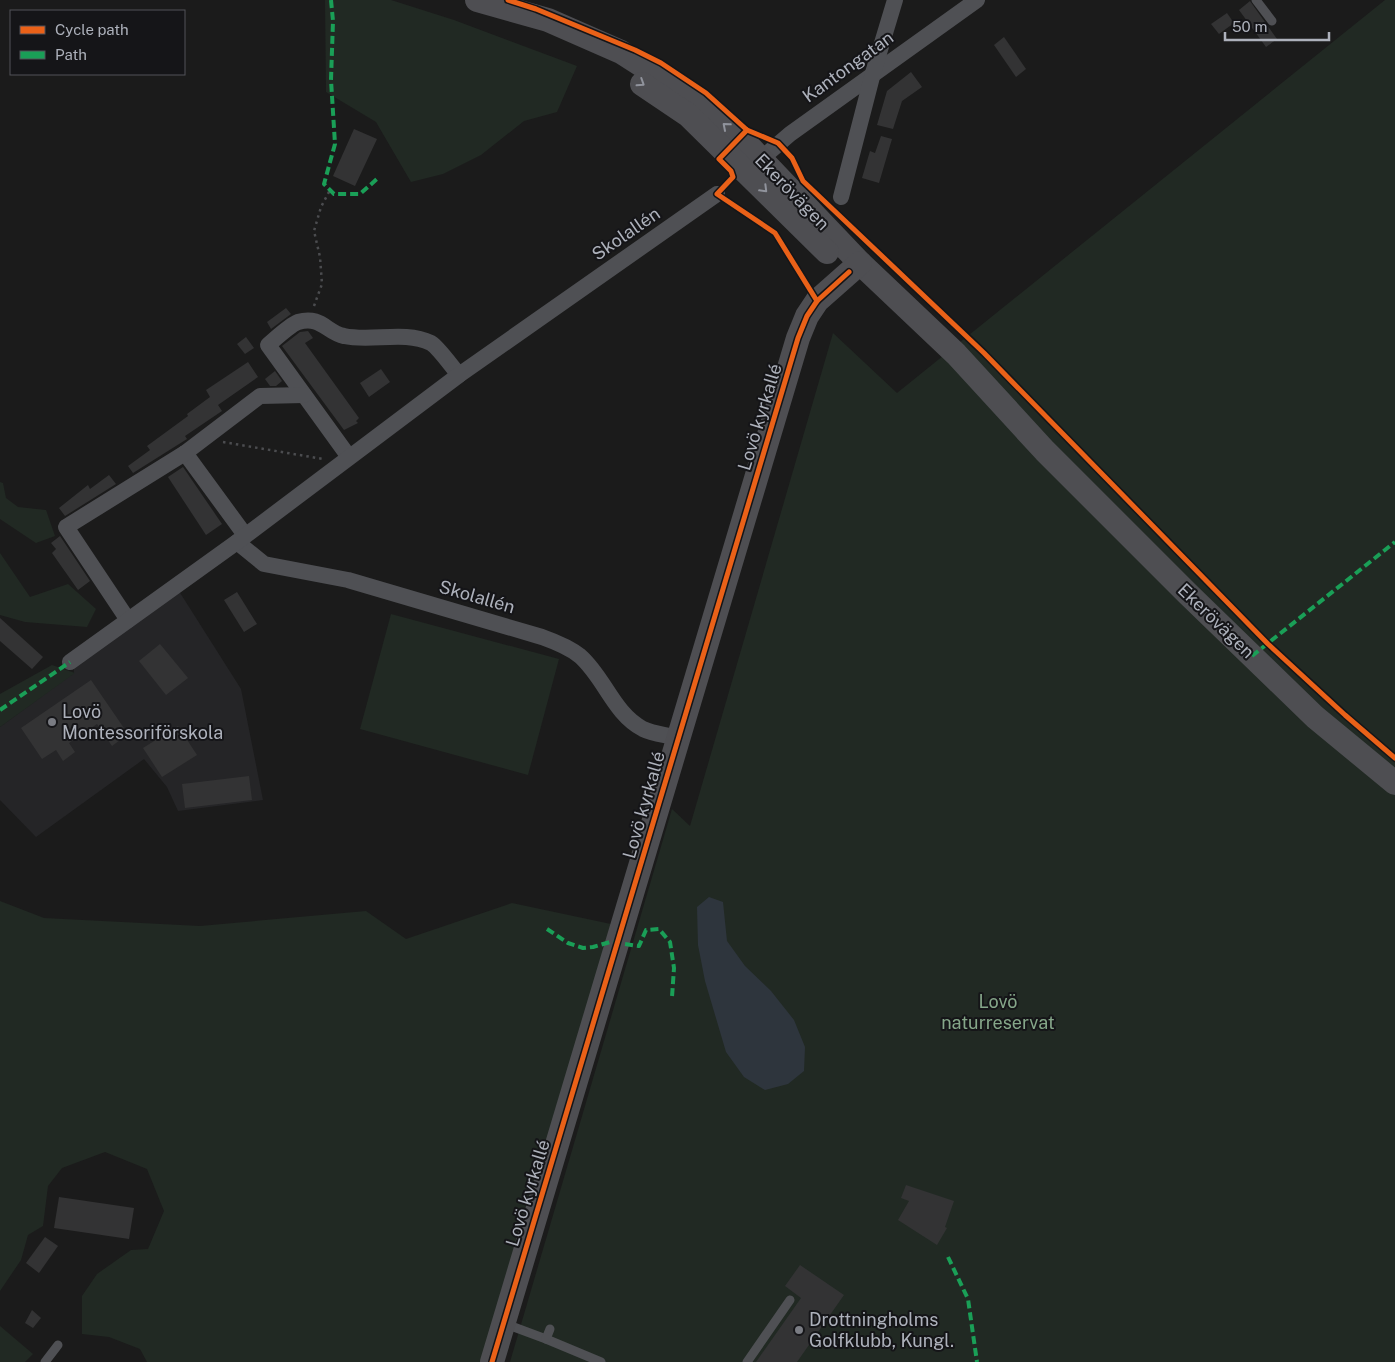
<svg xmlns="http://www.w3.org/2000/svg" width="1395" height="1362" font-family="'Public Sans',sans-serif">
  <rect width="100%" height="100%" fill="#1b1b1b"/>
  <!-- built -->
  <path fill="#252527" d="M 177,588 L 241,689 L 263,800 L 178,811 L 167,787 L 144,759 L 36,837 L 0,800 L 0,727 L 74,673 L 74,664 Z"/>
  <!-- green -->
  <g fill="#212923">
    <path d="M 325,0 L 391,0 L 454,20 L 577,66 L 557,112 L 524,121 L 481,155 L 443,174 L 411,182 L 376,122 L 326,92 Z"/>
    <path d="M 1385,0 L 1395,0 L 1395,1362 L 510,1362 L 672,809 L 690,826 L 833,333 L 897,393 Z"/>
    <path d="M 0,482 L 3,483 L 6,498 L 18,507 L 46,510 L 55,536 L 36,543 L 0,519 Z"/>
    <path d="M 0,553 L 30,597 L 68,584 L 96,609 L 87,627 L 25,622 L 0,615 Z"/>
    <path d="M 391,614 L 559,659 L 528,775 L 360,729 Z"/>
    <path d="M 52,665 L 75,673 L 0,727 L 0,694 Z"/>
    <path d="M 0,901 L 44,918 L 200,926 L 366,911 L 406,939 L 512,903 L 611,924 L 482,1362 L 147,1362 L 140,1349 L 109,1337 L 82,1334 L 82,1296 L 97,1274 L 131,1250 L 148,1249 L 164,1211 L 147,1169 L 105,1152 L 62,1168 L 48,1186 L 43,1226 L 28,1235 L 21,1260 L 0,1291 Z"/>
    <path d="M 0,1326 L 33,1354 L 25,1362 L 0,1362 Z"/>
  </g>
  <!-- water -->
  <path fill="#2e353d" d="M 709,897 L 723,902 L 727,941 L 745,966 L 771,991 L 794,1020 L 805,1047 L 804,1071 L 788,1084 L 765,1090 L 744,1077 L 726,1052 L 705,981 L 698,945 L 697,907 Z"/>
  <!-- building -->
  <g fill="#333334">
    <path d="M 1250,1 L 1277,39 L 1266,47 L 1239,10 Z"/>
    <path d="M 1227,13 L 1234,23 L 1219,34 L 1211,24 Z"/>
    <path d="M 1004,37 L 1026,69 L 1016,77 L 994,45 Z"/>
    <path d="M 911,72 L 922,87 L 902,101 L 893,129 L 877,125 L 887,91 Z"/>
    <path d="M 354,129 L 377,139 L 355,186 L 333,176 Z"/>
    <path d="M 881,136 L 892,139 L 879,183 L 862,178 L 870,151 L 875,153 Z"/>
    <path d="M 286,308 L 291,314 L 271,329 L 267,322 Z"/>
    <path d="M 308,331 L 313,338 L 305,343 L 359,418 L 356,421 L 358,423 L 344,430 L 282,346 L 300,332 Z"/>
    <path d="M 246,337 L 254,348 L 245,354 L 237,344 Z"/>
    <path d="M 248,362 L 258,377 L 218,405 L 222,411 L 185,436 L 187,439 L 133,473 L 128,466 L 150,450 L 147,446 L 188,416 L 187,414 L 210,397 L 206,390 Z"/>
    <path d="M 381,369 L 390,382 L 369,397 L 360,383 Z"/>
    <path d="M 275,371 L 282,381 L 276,386 L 270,386 L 265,379 Z"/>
    <path d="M 183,467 L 222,524 L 206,535 L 168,477 Z"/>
    <path d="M 109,475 L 116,484 L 65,516 L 59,508 L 88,485 L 90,489 Z"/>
    <path d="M 60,536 L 90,581 L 78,590 L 52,553 L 56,549 L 51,543 Z"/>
    <path d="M 237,592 L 257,624 L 244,632 L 224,600 Z"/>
    <path d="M 0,618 L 43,657 L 32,669 L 0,641 Z"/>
    <path d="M 160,644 L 188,678 L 166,695 L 139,661 Z"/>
    <path d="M 91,680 L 128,734 L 112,746 L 97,724 L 69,743 L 75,752 L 63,761 L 56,750 L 42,759 L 21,728 Z"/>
    <path d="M 178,726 L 197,755 L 162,777 L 143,748 Z"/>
    <path d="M 249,776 L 252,800 L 185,808 L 182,784 Z"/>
    <path d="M 906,1185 L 954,1201 L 945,1227 L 947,1228 L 937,1245 L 898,1220 L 909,1201 L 901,1198 Z"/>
    <path d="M 59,1197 L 134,1208 L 129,1239 L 54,1228 Z"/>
    <path d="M 45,1237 L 58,1246 L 39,1273 L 26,1263 Z"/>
    <path d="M 800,1265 L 844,1295 L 797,1362 L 756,1362 L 801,1298 L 785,1286 Z"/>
    <path d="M 32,1310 L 41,1318 L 33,1328 L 25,1323 Z"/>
  </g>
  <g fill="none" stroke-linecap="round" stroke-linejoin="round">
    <!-- path -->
    <g stroke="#4b4c4f" stroke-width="2.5" stroke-dasharray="2.5 4" stroke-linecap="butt">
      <path d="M 314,306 L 322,284 L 320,257 L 314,231 L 321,207 L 330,190"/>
      <path d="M 223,442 L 323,459"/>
    </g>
    <!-- lane -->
    <g stroke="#4f5054" stroke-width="9">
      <path d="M 1256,0 L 1272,21"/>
      <path d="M 503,1323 L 546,1339 L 601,1362"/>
      <path d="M 546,1339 L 550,1329"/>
      <path d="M 45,1362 L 58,1345"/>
      <path d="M 747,1362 L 790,1300"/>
    </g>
    <!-- street -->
    <g stroke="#4f5054" stroke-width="16">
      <path d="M 754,165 L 790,134 L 977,0"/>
      <path d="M 841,197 L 873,73 L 895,0"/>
      <path d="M 185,453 L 245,535"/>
      <path d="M 349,457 L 268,345 C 275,339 290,325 298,322 C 321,315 327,333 344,336 C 372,342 404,330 431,343 C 439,348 452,367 459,375"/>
      <path d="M 237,542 L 264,564 L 348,580 L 542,637 C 556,642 569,647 580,656 C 605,678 613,713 643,729 C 653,734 667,735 677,738"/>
      <path d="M 128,620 L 66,527 L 185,453 L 260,396 L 304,395"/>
      <path d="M 70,662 L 237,542 L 459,375 L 717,194"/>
    </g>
    <!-- secondary -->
    <g stroke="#4e4e52" stroke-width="24">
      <path d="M 477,0 L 548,20 L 621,52 L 699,102 L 740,137 L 860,263 L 956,354 L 1045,451 L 1187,593 L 1315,717 L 1395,783"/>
      <path d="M 642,84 L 688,115 L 827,252"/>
      <path d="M 492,1362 L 798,338 L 807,316 L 817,301 L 860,263"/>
    </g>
    <!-- quiet -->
    <g stroke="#1a9f57" stroke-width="4" stroke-dasharray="8 4" stroke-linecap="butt">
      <path d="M 331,0 L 333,21 L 331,80 L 335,144 L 324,184 L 334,194 L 360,194 L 377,179"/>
      <path d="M 1252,656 L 1395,542"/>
      <path d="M 0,710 L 70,662"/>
      <path d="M 547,929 L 568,943 L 583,948 L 593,947 L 610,942 L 639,946 L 646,930 L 659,929 L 670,942 L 674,968 L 672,997"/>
      <path d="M 948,1257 L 968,1299 L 977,1362"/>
    </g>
    <!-- cycleway casing -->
    <g stroke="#151518" stroke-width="8">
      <g id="cycleway">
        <path d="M 508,0 L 536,9 L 635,50 L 661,63 L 706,93 L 747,130 L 778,143 L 792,158 L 803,181 L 984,353 L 1268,644 L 1345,715 L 1395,758"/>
        <path d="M 747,130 L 719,159 L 731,171 L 733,177 L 717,194 L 775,233 L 817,301"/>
        <path d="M 492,1362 L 798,338 L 807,316 L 817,301 L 849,272"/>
      </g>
    </g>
    <!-- cycleway -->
    <use href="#cycleway" stroke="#ea6118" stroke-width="5"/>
  </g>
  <!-- one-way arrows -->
  <defs><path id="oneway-chevron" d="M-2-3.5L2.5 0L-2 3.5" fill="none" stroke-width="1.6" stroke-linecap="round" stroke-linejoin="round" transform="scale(1.25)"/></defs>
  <g stroke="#90939c">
    <use href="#oneway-chevron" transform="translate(641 83) rotate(33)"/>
    <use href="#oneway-chevron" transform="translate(726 126) rotate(-139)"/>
    <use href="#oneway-chevron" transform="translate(764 189) rotate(45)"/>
  </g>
  <!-- markers -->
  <g fill="#7a7c83" stroke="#151518" stroke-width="2">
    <circle cx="52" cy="722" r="5"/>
    <circle cx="799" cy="1330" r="5"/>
  </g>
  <g text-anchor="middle" stroke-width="4" stroke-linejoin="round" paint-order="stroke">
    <!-- street labels -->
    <g font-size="18" fill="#adb1bb" stroke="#151518">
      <text transform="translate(848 67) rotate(-36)" y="6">Kantongatan</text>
      <text transform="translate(792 192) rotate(46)" y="6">Ekerövägen</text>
      <text transform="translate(626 234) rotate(-35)" y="6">Skolallén</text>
      <text transform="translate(760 417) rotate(-73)" y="6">Lovö kyrkallé</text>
      <text transform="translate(477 597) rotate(16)" y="6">Skolallén</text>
      <text transform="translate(1216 621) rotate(44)" y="6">Ekerövägen</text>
      <text transform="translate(644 805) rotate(-74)" y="6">Lovö kyrkallé</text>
      <text transform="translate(528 1193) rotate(-73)" y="6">Lovö kyrkallé</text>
    </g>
    <!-- poi labels -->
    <g font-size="18" fill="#adb1bb" stroke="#151518" text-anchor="start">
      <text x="62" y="718">Lovö<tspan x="62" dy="21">Montessoriförskola</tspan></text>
      <text x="809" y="1326">Drottningholms<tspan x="809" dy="21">Golfklubb, Kungl.</tspan></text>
    </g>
    <!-- park labels -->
    <g font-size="18" fill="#85a689" stroke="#151518">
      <text x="998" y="1008">Lovö<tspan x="998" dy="21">naturreservat</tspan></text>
    </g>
  </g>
  <!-- legend -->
  <rect x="10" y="10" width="175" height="65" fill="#151518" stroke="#525359"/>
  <rect x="20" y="26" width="25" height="8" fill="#ea6118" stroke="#525359"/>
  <text x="55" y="35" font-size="15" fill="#adb1bb">Cycle path</text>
  <rect x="20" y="51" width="25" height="8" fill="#1a9f57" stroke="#525359"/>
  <text x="55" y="60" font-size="15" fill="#adb1bb">Path</text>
  <!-- scale -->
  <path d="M1225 32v8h104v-8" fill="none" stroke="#adb1bb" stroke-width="2.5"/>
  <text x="1232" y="32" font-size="15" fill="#adb1bb" stroke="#151518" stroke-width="4" paint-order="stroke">50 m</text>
</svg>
